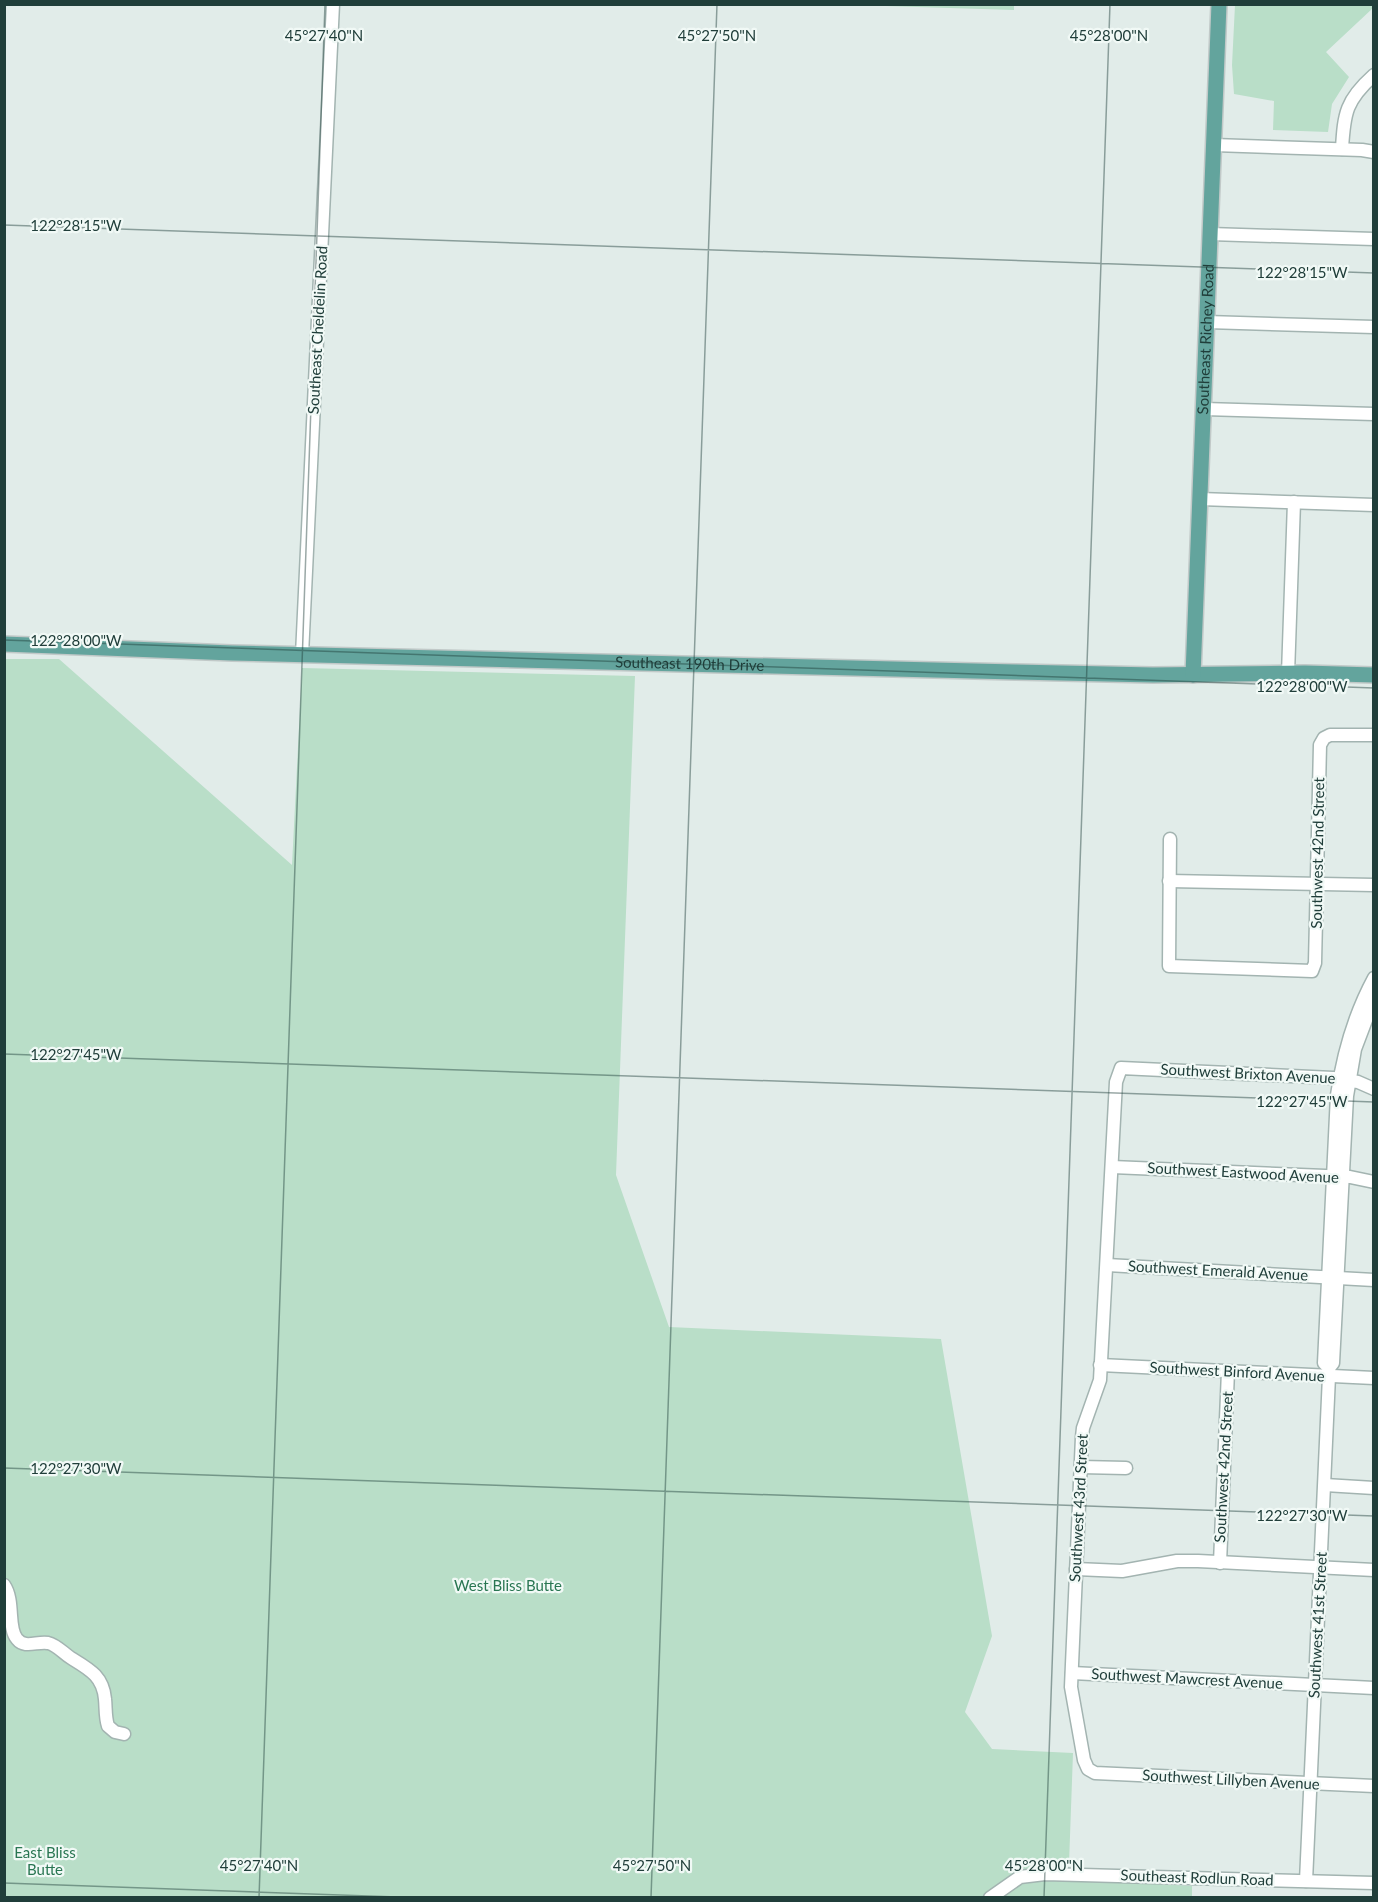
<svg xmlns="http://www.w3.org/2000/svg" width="1378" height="1902" font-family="Lato,sans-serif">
  <rect width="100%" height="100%" fill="#e1ece9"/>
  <!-- green -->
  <g fill="#b9dec8">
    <path d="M 821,4 L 1014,4 L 1014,10 Z"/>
    <path d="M 1235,5 L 1373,5 L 1373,8 L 1326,52 L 1349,77 L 1332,104 L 1328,132 L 1273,130 L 1274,101 L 1234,94 L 1232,65 Z"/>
    <path d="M 5,659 L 59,659 L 292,865 L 302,668 L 635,676 L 616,1175 L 669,1327 L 941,1339 L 992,1636 L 965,1712 L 992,1749 L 1073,1753 L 1069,1864 L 1031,1865 L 1032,1880 L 1044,1878 L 1192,1886 L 1192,1897 L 5,1898 Z"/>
  </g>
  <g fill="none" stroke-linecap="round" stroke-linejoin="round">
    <!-- minor casing -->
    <g stroke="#a3b4b1" stroke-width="15">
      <g id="minor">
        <path d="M 1214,145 L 1362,150 L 1374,152"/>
        <path d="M 1342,149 C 1344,113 1346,100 1374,75"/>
        <path d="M 1210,234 L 1374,239"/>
        <path d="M 1207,322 L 1374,327"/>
        <path d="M 1204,409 L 1374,414"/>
        <path d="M 1200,499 L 1374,505"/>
        <path d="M 302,655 L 333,4"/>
        <path d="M 1288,674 L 1294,502"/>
        <path d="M 1170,839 L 1169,966 L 1312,971 L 1315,963 L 1320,745 L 1324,738 L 1330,735 L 1374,735"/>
        <path d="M 1169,881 L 1374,885"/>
        <path d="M 1374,1089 L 1358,1082 L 1333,1078 L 1121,1068 L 1116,1082 L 1100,1380 L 1083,1428 L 1082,1437 L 1071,1687 L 1084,1760 L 1088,1769 L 1095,1773 L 1374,1786"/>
        <path d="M 1112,1167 L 1350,1177 L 1374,1182"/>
        <path d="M 1107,1265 L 1374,1280"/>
        <path d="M 1100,1365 L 1374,1378"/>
        <path d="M 1329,1368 L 1324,1363 L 1337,1095 C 1343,1054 1354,1015 1374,978"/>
        <path d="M 1081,1467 L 1126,1468"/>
        <path d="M 1325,1485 L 1374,1488"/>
        <path d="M 1220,1563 L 1228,1371"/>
        <path d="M 1076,1569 L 1122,1571 L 1177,1561 L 1198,1561 L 1374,1570"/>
        <path d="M 4,1585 C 15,1601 7,1628 17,1639 C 25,1649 37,1641 48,1643 C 57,1645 63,1653 71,1658 C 89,1669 103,1676 105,1699 C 106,1708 105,1717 108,1726 L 115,1732 L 124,1734"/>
        <path d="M 1072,1673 L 1374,1688"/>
        <path d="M 1306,1881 L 1329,1376 L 1329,1368 L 1333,1363 L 1347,1096 L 1355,1049 L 1374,999"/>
        <path d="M 990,1898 L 1020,1877 L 1045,1874 L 1374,1883"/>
      </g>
    </g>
    <!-- major casing -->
    <g stroke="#c1c9c8" stroke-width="18">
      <g id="major">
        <path id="s1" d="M 4,644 L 232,653 L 1015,672 L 1153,675 L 1305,673 L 1374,675"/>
        <path id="s2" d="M 1193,675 L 1219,4"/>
      </g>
    </g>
    <!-- minor -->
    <use href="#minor" stroke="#fff" stroke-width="12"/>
    <!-- major -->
    <use href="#major" stroke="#63a49d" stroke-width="15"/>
  </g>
  <!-- ticks -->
  <path fill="none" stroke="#203e3a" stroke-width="1.5" stroke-opacity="0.45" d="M 4,225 L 1374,273M 4,640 L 1374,688M 4,1054 L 1374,1102M 4,1468 L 1374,1516M 4,1883 L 426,1898M 259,1898 L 325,4M 651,1898 L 717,4M 1044,1898 L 1110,4"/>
  <g text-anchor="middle" stroke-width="4.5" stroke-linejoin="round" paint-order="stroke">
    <!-- street labels -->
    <g font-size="15" fill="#203e3a" stroke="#f1f9f6">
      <text transform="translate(318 330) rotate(-87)" y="5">Southeast Cheldelin Road</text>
      <text dy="5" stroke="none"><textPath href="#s2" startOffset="336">Southeast Richey Road</textPath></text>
      <text dy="5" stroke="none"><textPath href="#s1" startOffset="686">Southeast 190th Drive</textPath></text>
      <text transform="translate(1318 853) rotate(-89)" y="5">Southwest 42nd Street</text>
      <text transform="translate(1248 1074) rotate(3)" y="5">Southwest Brixton Avenue</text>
      <text transform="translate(1243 1173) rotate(3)" y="5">Southwest Eastwood Avenue</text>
      <text transform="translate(1218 1271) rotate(3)" y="5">Southwest Emerald Avenue</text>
      <text transform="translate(1237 1372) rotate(3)" y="5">Southwest Binford Avenue</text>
      <text transform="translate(1224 1467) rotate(-87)" y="5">Southwest 42nd Street</text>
      <text transform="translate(1079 1508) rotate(-87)" y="5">Southwest 43rd Street</text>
      <text transform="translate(1318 1625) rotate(-87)" y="5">Southwest 41st Street</text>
      <text transform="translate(1187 1679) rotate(3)" y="5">Southwest Mawcrest Avenue</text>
      <text transform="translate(1231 1780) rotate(3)" y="5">Southwest Lillyben Avenue</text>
      <text transform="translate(1197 1878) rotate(2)" y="5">Southeast Rodlun Road</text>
    </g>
    <!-- park labels -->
    <g font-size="15" fill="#297652" stroke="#f1f9f6">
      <text x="508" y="1591">West Bliss Butte</text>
      <text x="45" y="1858">East Bliss<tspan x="45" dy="17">Butte</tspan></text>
    </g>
  </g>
  <g font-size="15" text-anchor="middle" fill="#203e3a" stroke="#f1f9f6" stroke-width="4.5" stroke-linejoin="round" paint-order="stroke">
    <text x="324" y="41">45°27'40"N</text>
    <text x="717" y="41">45°27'50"N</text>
    <text x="1109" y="41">45°28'00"N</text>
    <text x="76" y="231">122°28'15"W</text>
    <text x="1302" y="278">122°28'15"W</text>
    <text x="76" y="646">122°28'00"W</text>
    <text x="1302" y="692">122°28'00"W</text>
    <text x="76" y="1060">122°27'45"W</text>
    <text x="1302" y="1107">122°27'45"W</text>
    <text x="76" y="1474">122°27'30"W</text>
    <text x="1302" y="1521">122°27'30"W</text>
    <text x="259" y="1871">45°27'40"N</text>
    <text x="652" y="1871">45°27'50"N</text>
    <text x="1044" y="1871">45°28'00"N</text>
  </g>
  <!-- border -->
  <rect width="1378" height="1902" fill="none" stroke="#203e3a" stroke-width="12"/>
</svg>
